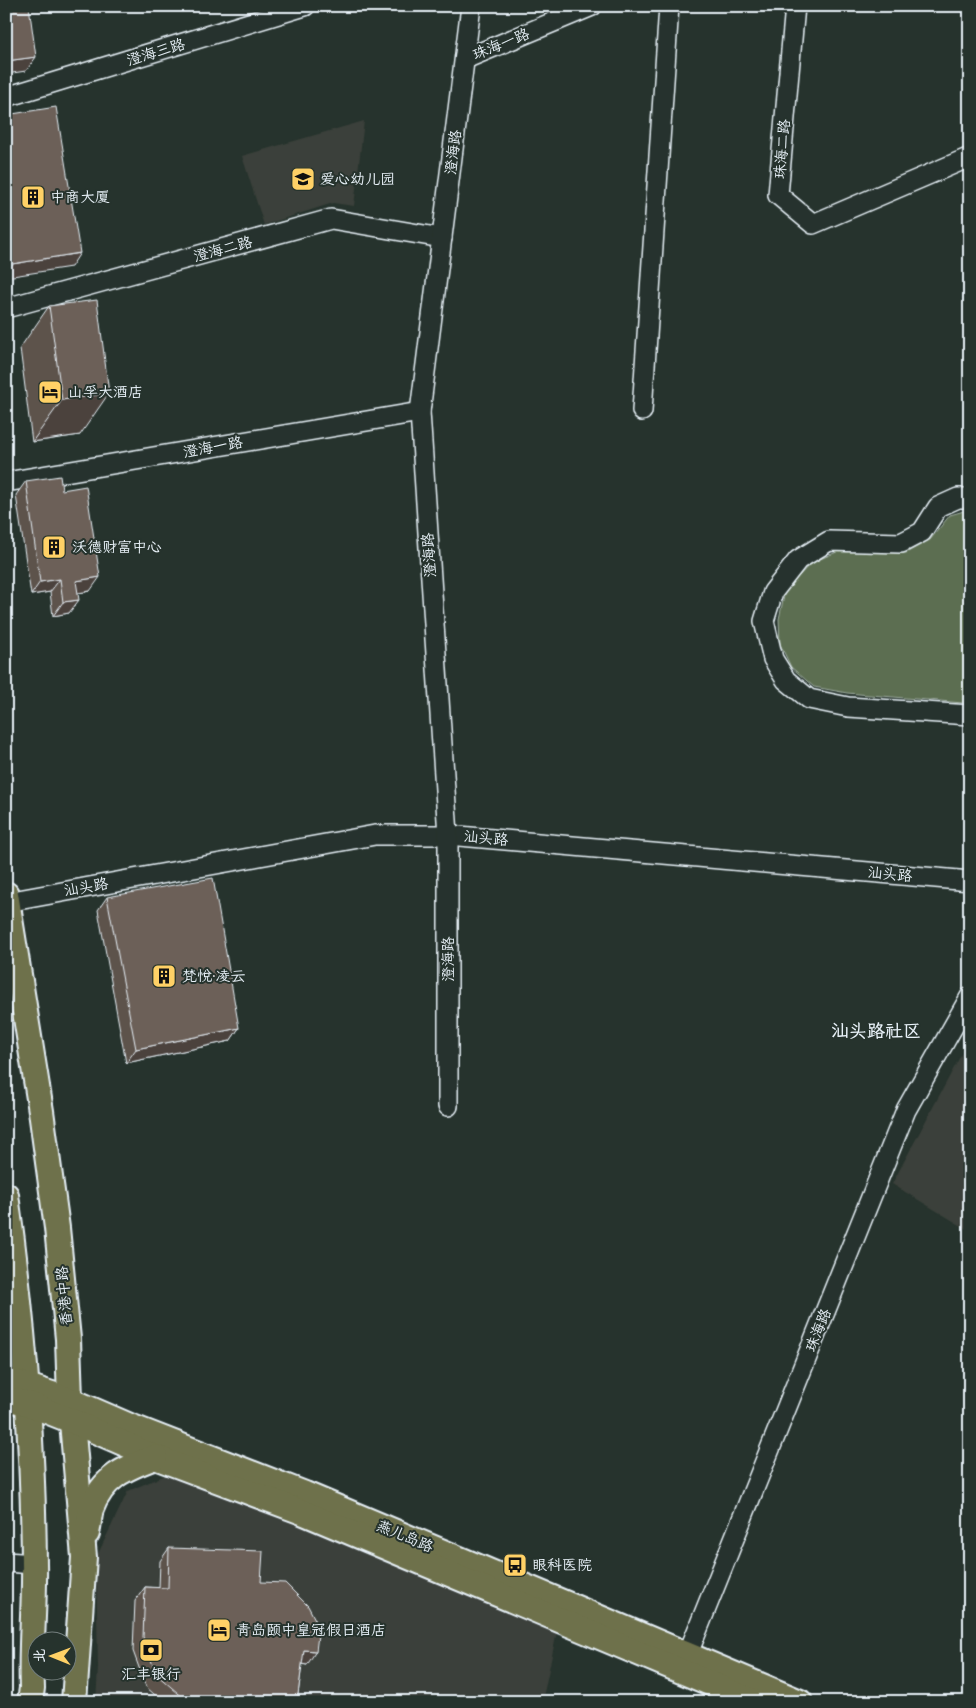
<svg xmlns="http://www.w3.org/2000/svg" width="976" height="1708" font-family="Dekko,'LXGW WenKai TC',sans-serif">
  <rect width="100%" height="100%" fill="#26332d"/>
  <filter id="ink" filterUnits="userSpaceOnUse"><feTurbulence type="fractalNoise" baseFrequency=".02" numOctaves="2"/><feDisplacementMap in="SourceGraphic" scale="10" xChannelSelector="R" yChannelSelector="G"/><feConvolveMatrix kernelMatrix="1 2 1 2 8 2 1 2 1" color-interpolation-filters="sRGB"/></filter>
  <g filter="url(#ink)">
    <!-- built -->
    <g fill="#3b403a">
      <path d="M 364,121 L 354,206 L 333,203 L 264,225 L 242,156 Z"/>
      <path d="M 970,1038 L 970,1231 L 892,1184 Z"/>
      <path d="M 173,1472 L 319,1523 L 557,1632 L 542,1702 L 96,1702 L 98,1668 L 96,1558 L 128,1491 Z"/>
    </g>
    <!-- green -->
    <path fill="#5c6e51" stroke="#a2b0a4" d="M 964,511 L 970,511 L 970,701 L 963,703 L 847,693 L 814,687 L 791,667 L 780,644 L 779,619 L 785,591 L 811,563 L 839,551 L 906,553 L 930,540 L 950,515 Z"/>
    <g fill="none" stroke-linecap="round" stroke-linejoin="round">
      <!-- minor casing -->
      <g stroke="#e8f1f8" stroke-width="22">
        <g id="minor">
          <path d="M 795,6 L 778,195 L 813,224 L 970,157"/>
          <path d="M 465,59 L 592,6"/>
          <path d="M 6,97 L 305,6"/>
          <path d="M 6,308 L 331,219 L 442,238"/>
          <path d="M 642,411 L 669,6"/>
          <path d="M 6,482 L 420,412"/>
          <path d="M 970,498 L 958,498 L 938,507 L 922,532 L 901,543 L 829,541 L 798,560 L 773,592 L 764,621 L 773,659 L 786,680 L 809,699 L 848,707 L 970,715"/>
          <path d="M 7,902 L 375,835 L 448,835 L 970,881"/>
          <path d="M 448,1106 L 448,835 L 420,412 L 471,6"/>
          <path d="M 6,1562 L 34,1564"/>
          <path d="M 683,1666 L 906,1110 L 970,997"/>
        </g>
      </g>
      <!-- major casing -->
      <g stroke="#e8f1f8" stroke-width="28">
        <g id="major">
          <path d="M 6,894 L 41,1111 L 57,1228 L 68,1339 L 70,1400 L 84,1557 L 74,1702"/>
          <path d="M 6,1195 C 23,1317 33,1440 34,1563 C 35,1605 30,1647 32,1688 L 30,1702"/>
          <path d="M 6,1379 L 70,1400 L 130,1426 L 305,1494 L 800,1702"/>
          <path d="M 6,1398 L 29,1404 L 72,1421 L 155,1457 L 302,1512 L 755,1702"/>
          <path d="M 87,1533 C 89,1525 89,1516 91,1509 C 103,1477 125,1468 155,1457"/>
        </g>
      </g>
      <!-- minor -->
      <use href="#minor" stroke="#26332d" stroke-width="19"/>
      <!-- major -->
      <use href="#major" stroke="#6e714b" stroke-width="24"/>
    </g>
    <!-- wall -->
    <g fill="#5d534c" stroke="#e8f1f8">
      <path d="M 49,306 L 80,435 L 32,442 L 20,348 Z"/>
      <path d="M 26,481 L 62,490 L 90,591 L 78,593 L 69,613 L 53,616 L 50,592 L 31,595 L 16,495 Z"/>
      <path d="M 107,897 L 239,1028 L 230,1041 L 126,1063 L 98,910 Z"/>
      <path d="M 169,1548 L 261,1582 L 307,1665 L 302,1664 L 297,1702 L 163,1702 L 146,1687 L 133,1651 L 135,1601 L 145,1587 L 159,1588 L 160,1561 Z"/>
    </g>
    <!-- shaded-wall -->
    <g fill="#4c433e" stroke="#e8f1f8">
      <path d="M 36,57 L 26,71 L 6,74 L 6,61 Z"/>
      <path d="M 80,253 L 71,267 L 6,277 L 6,265 Z"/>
      <path d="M 109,393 L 80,435 L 32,442 L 62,400 Z"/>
      <path d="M 100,577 L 90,591 L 66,595 L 76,581 Z"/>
      <path d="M 60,579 L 50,592 L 31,595 L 40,582 Z"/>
      <path d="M 79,600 L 69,613 L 53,616 L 63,602 Z"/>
      <path d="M 239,1028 L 230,1041 L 126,1063 L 136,1049 Z"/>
      <path d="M 304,1650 L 316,1651 L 307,1665 L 294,1663 Z"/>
    </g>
    <!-- building -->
    <g fill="#6c6058" stroke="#e8f1f8">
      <path d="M 6,6 L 29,6 L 36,57 L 6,61 Z"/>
      <path d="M 56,107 L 80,253 L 6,265 L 6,115 Z"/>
      <path d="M 97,300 L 109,393 L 62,400 L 49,306 Z"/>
      <path d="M 60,476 L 62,490 L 86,486 L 100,577 L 76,581 L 79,600 L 63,602 L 60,579 L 40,582 L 26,481 Z"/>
      <path d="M 213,878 L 239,1028 L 136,1049 L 107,897 Z"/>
      <path d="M 169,1548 L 263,1551 L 261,1582 L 285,1583 L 308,1606 L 319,1627 L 316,1651 L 304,1650 L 297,1702 L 198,1702 L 186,1700 L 156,1674 L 143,1637 L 145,1587 L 168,1588 Z"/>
    </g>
  </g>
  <!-- icons -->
  <defs>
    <g id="school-square" transform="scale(1.25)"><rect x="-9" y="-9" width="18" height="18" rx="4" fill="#ffd166" stroke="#26332d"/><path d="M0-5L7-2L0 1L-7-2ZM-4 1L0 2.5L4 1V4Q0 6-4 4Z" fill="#111"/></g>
    <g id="building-square" transform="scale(1.25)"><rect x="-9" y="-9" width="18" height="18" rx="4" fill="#ffd166" stroke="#26332d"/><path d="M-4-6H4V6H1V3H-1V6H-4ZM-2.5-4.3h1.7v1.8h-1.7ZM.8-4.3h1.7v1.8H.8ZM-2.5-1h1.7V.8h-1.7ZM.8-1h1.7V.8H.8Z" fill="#111"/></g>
    <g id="hotel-square" transform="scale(1.25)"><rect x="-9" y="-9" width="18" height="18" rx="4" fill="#ffd166" stroke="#26332d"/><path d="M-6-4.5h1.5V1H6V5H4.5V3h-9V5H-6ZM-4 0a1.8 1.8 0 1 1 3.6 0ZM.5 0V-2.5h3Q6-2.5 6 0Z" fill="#111"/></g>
    <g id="bus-square" transform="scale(1.25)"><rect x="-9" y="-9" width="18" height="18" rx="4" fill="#ffd166" stroke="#26332d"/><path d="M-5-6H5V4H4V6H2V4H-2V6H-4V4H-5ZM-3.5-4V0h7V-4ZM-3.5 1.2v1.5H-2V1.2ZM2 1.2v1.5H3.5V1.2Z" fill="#111"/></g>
    <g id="bank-square" transform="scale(1.25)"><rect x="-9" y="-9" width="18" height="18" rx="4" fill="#ffd166" stroke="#26332d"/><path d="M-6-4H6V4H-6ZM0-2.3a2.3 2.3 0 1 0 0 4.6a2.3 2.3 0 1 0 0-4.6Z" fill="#111"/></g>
  </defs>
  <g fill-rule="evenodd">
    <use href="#school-square" x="303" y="179"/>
    <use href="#building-square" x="33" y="197"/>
    <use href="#hotel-square" x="50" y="392"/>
    <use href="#building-square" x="54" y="547"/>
    <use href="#building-square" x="164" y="976"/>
    <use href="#bus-square" x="515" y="1565"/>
    <use href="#hotel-square" x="219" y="1630"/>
    <use href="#bank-square" x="151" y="1650"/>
  </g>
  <g text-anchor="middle" stroke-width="4" stroke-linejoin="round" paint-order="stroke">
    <!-- street labels -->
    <g font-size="15" fill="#e8f1f8" stroke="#26332d">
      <text transform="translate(501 44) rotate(-22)" y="5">珠海一路</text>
      <text transform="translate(156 52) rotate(-17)" y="5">澄海三路</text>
      <text transform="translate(782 149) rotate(-85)" y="5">珠海二路</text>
      <text transform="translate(453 152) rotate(-83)" y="5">澄海路</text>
      <text transform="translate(223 249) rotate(-15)" y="5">澄海二路</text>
      <text transform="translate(213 447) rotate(-10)" y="5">澄海一路</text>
      <text transform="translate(429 555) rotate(-94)" y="5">澄海路</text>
      <text transform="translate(486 838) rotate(5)" y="5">汕头路</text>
      <text transform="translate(890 874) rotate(5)" y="5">汕头路</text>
      <text transform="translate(86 887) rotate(-10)" y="5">汕头路</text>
      <text transform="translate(448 959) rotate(-90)" y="5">澄海路</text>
      <text transform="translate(64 1296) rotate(-95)" y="5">香港中路</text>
      <text transform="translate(818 1330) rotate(-68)" y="5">珠海路</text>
      <text transform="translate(405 1536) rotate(23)" y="5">燕儿岛路</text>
    </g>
    <!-- poi labels -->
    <g font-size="15" fill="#e8f1f8" stroke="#26332d" text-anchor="start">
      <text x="320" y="184">爱心幼儿园</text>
      <text x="50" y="202">中商大厦</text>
      <text x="68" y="397">山孚大酒店</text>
      <text x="72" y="552">沃德财富中心</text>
      <text x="182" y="981">梵悦·凌云</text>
      <text x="532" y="1570">眼科医院</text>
      <text x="236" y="1635">青岛颐中皇冠假日酒店</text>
      <text x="151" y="1679" text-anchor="middle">汇丰银行</text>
    </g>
    <!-- quarter labels -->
    <g font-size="18" font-weight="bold" fill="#e8f1f8" stroke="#26332d">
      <text x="876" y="1037">汕头路社区</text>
    </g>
  </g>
  <!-- margin -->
  <rect width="976" height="1708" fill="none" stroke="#26332d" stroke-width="25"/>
  <rect x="12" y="12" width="951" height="1683" fill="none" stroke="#e8f1f8" stroke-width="2" filter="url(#ink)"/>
  <!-- north arrow -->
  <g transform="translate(52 1656) rotate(271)"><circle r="24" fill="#26332d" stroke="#747f7e"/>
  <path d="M0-4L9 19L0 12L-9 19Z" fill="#ffd166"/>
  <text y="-8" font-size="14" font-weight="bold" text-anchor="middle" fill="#e8f1f8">北</text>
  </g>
</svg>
